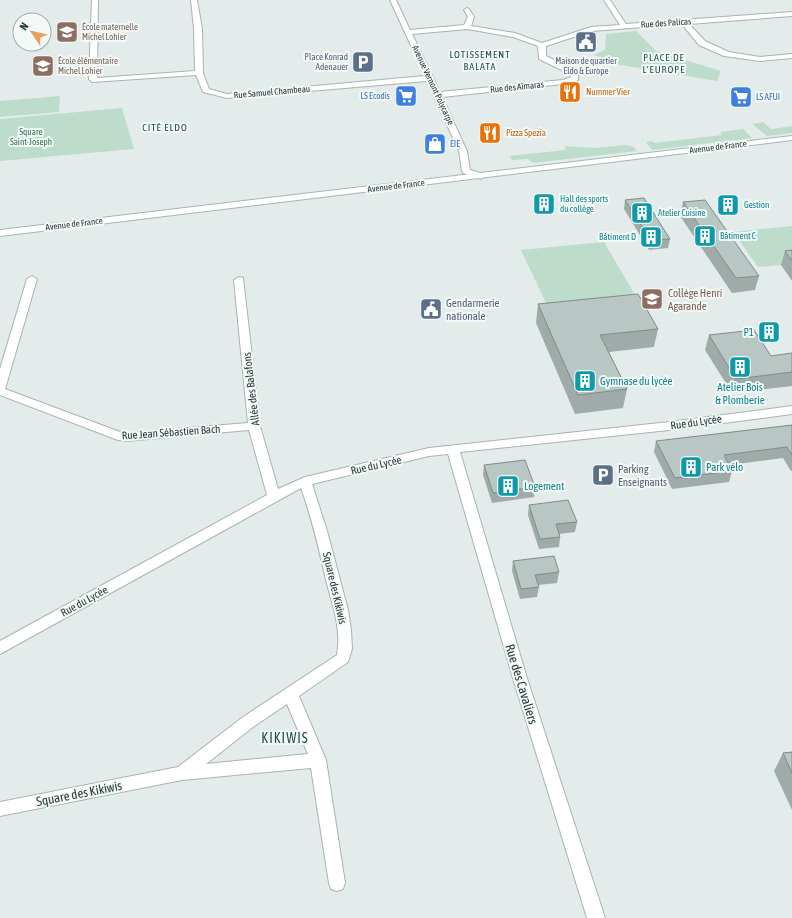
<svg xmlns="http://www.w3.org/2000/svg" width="792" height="918" font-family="'Asap Condensed',sans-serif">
  <rect width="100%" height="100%" fill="#e3ecea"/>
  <!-- green -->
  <g fill="#bddccb">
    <path d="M 636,31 L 656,51 L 721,71 L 717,81 L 620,65 L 594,55 L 605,50 L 606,34 Z"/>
    <path d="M 60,96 L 59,112 L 0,117 L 0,101 Z"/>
    <path d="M 122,108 L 134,149 L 0,161 L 0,119 Z"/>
    <path d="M 763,122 L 771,129 L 792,126 L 792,133 L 767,136 L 752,124 Z"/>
    <path d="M 743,129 L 752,138 L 652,150 L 646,142 L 652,141 L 654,143 L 722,135 L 720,132 Z"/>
    <path d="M 626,145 L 634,147 L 637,151 L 533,163 L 528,159 L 512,160 L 509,156 L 566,150 L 564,146 L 594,148 Z"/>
    <path d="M 792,226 L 792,264 L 758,267 L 733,232 Z"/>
    <path d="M 604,242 L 635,295 L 547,305 L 521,250 Z"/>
  </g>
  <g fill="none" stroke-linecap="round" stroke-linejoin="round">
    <!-- minor casing -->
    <g stroke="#a6b4b2" stroke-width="2">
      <g id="minor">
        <path d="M 92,0 L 98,0 L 97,78 L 195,71 L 194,29 L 191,0 L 197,0 L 202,29 L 203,73 L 209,89 L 227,94 L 425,76 L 390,0 L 396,0 L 410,30 L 464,25 L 468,17 L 464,10 L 467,8 L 469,9 L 474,17 L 471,26 L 515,33 L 542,43 L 591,27 L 620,25 L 604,0 L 610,0 L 626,24 L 792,12 L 792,16 L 689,24 L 705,41 L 729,52 L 760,57 L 792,54 L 792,58 L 760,61 L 724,56 L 699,45 L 682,24 L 592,31 L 546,46 L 546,56 L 578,72 L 578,80 L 573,83 L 563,84 L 442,97 L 467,151 L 470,170 L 484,174 L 485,176 L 481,179 L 463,173 L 462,171 L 459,151 L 427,81 L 227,98 L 203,92 L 196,75 L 92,82 L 89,79 ZM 467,29 L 513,37 L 538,46 L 539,59 L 568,73 L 571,75 L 571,77 L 563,80 L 440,92 L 412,34 Z"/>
        <path d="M 32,276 L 37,279 L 5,389 L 120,432 L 126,433 L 248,423 L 234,280 L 239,277 L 243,278 L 260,426 L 278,489 L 305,477 L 429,448 L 669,422 L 792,406 L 792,414 L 669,430 L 460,452 L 526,675 L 605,918 L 587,918 L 512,675 L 448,454 L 429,456 L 312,484 L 327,531 L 348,610 L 351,630 L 352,649 L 348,662 L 299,696 L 326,760 L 345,883 L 343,889 L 337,891 L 331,889 L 329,883 L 311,768 L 182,780 L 0,816 L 0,802 L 178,767 L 243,717 L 337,655 C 342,629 332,604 326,580 C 319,549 312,518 301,488 L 0,654 L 0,641 L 267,495 L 249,430 L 126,441 L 118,440 L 0,395 L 0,369 L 27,279 ZM 287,704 L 308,754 L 206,764 L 253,727 Z"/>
      </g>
    </g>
    <!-- secondary casing -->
    <g stroke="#a2b7b4" stroke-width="2">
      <path id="secondary" d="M 792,136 L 792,140 L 0,236 L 0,230 Z"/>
    </g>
    <!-- minor -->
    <use href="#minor" fill="#fff" fill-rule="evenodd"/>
    <!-- secondary -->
    <use href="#secondary" fill="#fff" fill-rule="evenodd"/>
  </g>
  <!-- wall -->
  <g fill="#9eaba8">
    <path d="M 625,200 L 670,239 L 668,248 L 649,250 L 624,209 Z"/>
    <path d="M 683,202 L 759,276 L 755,290 L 732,293 L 680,216 Z"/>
    <path d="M 792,250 L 792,281 L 781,265 L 785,251 Z"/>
    <path d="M 538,304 L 658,329 L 654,347 L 609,352 L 627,389 L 623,408 L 575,414 L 536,323 Z"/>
    <path d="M 709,335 L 771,356 L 792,353 L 792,386 L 732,393 L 705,350 Z"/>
    <path d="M 792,425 L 792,471 L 791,471 L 783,458 L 729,465 L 732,471 L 729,482 L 672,489 L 654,452 L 656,441 Z"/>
    <path d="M 484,465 L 535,487 L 534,497 L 492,503 L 483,475 Z"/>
    <path d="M 529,505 L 577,522 L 575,532 L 559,534 L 560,537 L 559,547 L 539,549 L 528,515 Z"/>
    <path d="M 513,561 L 559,572 L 557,583 L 538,585 L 539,587 L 537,597 L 520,599 L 512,571 Z"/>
    <path d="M 792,752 L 792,810 L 774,771 L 783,753 Z"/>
  </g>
  <!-- building -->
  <g fill="#b8c7c3" stroke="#818b88">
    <path d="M 644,198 L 670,239 L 651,240 L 625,200 Z"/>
    <path d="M 705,200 L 759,276 L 736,278 L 683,202 Z"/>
    <path d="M 792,250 L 792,261 L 785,251 Z"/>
    <path d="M 638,294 L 658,329 L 600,335 L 627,389 L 578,395 L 538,304 Z"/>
    <path d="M 754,330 L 771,356 L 792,353 L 792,372 L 736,379 L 709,335 Z"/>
    <path d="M 792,425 L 792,455 L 787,447 L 724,455 L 732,471 L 675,478 L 656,441 Z"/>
    <path d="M 525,460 L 535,487 L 493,493 L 484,465 Z"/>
    <path d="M 568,500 L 577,522 L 556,524 L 560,537 L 540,539 L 529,505 Z"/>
    <path d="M 554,556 L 559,572 L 535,575 L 539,587 L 521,589 L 513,561 Z"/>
    <path d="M 792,752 L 792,773 L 783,753 Z"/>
  </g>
  <!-- icons -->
  <defs>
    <g id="school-square" transform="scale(1.15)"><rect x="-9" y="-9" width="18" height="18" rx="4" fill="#8d6e63" stroke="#f3f9f7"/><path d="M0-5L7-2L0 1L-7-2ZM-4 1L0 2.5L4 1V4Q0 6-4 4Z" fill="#fff"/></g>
    <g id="civic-square" transform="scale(1.15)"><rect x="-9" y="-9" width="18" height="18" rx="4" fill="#5c6f8a" stroke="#f3f9f7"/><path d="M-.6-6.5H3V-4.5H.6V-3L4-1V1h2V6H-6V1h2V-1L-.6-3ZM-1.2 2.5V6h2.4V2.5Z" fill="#fff"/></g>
    <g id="parking-square" transform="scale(1.15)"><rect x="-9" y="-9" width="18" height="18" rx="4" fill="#5c6f8a" stroke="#f3f9f7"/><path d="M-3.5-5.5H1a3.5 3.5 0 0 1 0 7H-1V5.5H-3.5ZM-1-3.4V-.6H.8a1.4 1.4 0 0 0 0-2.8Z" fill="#fff"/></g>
    <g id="restaurant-square" transform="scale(1.15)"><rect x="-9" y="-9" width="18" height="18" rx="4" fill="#e8710a" stroke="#f3f9f7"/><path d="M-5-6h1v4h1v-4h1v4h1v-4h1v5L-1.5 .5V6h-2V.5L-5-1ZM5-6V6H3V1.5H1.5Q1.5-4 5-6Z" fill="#fff"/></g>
    <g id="supermarket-square" transform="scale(1.15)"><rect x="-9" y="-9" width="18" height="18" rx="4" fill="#3f7fe0" stroke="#f3f9f7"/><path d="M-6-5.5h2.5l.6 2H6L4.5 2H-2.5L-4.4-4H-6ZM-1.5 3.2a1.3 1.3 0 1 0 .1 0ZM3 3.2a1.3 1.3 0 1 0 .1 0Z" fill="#fff"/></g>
    <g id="shop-square" transform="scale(1.15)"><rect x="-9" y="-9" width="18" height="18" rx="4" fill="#3f7fe0" stroke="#f3f9f7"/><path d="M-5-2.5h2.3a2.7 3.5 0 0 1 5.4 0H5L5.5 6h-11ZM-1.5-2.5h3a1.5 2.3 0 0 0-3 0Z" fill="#fff"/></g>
    <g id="building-square" transform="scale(1.15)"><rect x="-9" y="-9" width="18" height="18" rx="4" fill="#0f9aa8" stroke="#f3f9f7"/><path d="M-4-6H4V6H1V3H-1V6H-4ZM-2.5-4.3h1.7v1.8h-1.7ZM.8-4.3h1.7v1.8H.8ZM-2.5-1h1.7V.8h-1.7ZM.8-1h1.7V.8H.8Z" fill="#fff"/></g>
  </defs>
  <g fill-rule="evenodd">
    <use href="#school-square" x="67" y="32"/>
    <use href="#civic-square" x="586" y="42"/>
    <use href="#parking-square" x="363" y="62"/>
    <use href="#school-square" x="43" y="66"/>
    <use href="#restaurant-square" x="570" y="92"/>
    <use href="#supermarket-square" x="406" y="96"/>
    <use href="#supermarket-square" x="741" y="97"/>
    <use href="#restaurant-square" x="490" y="133"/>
    <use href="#shop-square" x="435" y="144"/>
    <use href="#building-square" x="544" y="204"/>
    <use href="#building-square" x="728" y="205"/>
    <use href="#building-square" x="642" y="213"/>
    <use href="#building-square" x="705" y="236"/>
    <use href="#building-square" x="651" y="237"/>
    <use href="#school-square" x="652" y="299"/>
    <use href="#civic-square" x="431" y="309"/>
    <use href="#building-square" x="769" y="332"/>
    <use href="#building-square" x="740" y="367"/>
    <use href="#building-square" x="585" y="381"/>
    <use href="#building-square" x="691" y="467"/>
    <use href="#parking-square" x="603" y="475"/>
    <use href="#building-square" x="508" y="486"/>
  </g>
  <g text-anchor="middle" stroke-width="4" stroke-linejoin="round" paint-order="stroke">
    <!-- far-street labels -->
    <g font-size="9" fill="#233c3a" stroke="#f3f9f7">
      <text transform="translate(666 23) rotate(-4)" y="3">Rue des Palicas</text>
      <text transform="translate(433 85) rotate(65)" y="3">Avenue Vernont Polycarpe</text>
      <text transform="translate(517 87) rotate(-6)" y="3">Rue des Aïmaras</text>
      <text transform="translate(272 92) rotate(-5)" y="3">Rue Samuel Chambeau</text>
      <text transform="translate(718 147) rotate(-7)" y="3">Avenue de France</text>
      <text transform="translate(396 186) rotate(-7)" y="3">Avenue de France</text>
      <text transform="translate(74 224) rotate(-7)" y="3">Avenue de France</text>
    </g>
    <!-- far-education labels -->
    <g font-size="9" fill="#785e54" stroke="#f3f9f7" text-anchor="start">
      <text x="82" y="30">École maternelle<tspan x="82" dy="10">Michel Lohier</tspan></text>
      <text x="58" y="64">École élémentaire<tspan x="58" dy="10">Michel Lohier</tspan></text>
    </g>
    <!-- far-service labels -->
    <g font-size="9" fill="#4e5e75" stroke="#f3f9f7" text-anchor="end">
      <text x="348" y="60">Place Konrad<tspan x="348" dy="10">Adenauer</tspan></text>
      <text x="586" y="64" text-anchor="middle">Maison de quartier<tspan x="586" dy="10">Eldo &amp; Europe</tspan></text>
    </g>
    <!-- far-food labels -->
    <g font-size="9" fill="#c56008" stroke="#f3f9f7" text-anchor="start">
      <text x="586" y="95">Nummer Vier</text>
      <text x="506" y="136">Pizza Spezia</text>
    </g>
    <!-- far-shop labels -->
    <g font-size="9" fill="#366cbe" stroke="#f3f9f7" text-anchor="start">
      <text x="390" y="99" text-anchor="end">LS Ecodis</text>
      <text x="756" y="100">LS AFUI</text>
      <text x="450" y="147">EIE</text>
    </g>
    <!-- far-park labels -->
    <g font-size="9" fill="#307156" stroke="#f3f9f7">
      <text x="31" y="135">Square<tspan x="31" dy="10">Saint-Joseph</tspan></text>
    </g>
    <!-- far-culture labels -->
    <g font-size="9" fill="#0d838f" stroke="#f3f9f7" text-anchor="start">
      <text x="560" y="202">Hall des sports<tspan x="560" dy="10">du collège</tspan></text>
      <text x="744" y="208">Gestion</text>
      <text x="658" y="216">Atelier Cuisine</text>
      <text x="720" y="239">Bâtiment C</text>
      <text x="636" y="240" text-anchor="end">Bâtiment D</text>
    </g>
    <!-- far-neighbourhood labels -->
    <g font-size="10" letter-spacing="1" fill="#204d4b" stroke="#f3f9f7">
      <text x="480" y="58">LOTISSEMENT<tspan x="480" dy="12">BALATA</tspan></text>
      <text x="664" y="61">PLACE DE<tspan x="664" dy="12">L'EUROPE</tspan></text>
      <text x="165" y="131">CITÉ ELDO</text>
    </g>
    <!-- education labels -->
    <g font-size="11" fill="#785e54" stroke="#f3f9f7" text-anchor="start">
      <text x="668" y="297">Collège Henri<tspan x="668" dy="13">Agarande</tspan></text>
    </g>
    <!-- service labels -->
    <g font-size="11" fill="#4e5e75" stroke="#f3f9f7" text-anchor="start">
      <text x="446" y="307">Gendarmerie<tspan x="446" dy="13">nationale</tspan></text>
      <text x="618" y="473">Parking<tspan x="618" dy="13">Enseignants</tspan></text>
    </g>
    <!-- culture labels -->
    <g font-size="11" fill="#0d838f" stroke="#f3f9f7" text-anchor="start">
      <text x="754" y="336" text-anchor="end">P1</text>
      <text x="600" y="385">Gymnase du lycée</text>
      <text x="740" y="391" text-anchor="middle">Atelier Bois<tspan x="740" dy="13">&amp; Plomberie</tspan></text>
      <text x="706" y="471">Park vélo</text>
      <text x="524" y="490">Logement</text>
    </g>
    <!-- street labels -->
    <g font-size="11" fill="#233c3a" stroke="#f3f9f7">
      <text transform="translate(251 389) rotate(-97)" y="4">Allée des Balafons</text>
      <text transform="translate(696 422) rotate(-8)" y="4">Rue du Lycée</text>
      <text transform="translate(171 432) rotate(-4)" y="4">Rue Jean Sébastien Bach</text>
      <text transform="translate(376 465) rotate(-13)" y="4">Rue du Lycée</text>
      <text transform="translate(335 588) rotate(77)" y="4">Square des Kikiwis</text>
      <text transform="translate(84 601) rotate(-29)" y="4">Rue du Lycée</text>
    </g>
    <!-- near-street labels -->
    <g font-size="13" fill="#233c3a" stroke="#f3f9f7">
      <text transform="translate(522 684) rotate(73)" y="5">Rue des Cavaliers</text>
      <text transform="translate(79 793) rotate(-11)" y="5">Square des Kikiwis</text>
    </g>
    <!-- near-neighbourhood labels -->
    <g font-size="14" letter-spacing="1" fill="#204d4b" stroke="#f3f9f7">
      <text x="285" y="743">KIKIWIS</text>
    </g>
  </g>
  <!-- north arrow -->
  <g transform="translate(32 32) rotate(305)"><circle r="19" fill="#f3f9f7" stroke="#a0adab"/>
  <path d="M0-3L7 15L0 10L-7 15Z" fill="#ea9f62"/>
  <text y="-6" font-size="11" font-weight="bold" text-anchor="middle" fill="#233c3a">N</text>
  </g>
</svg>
